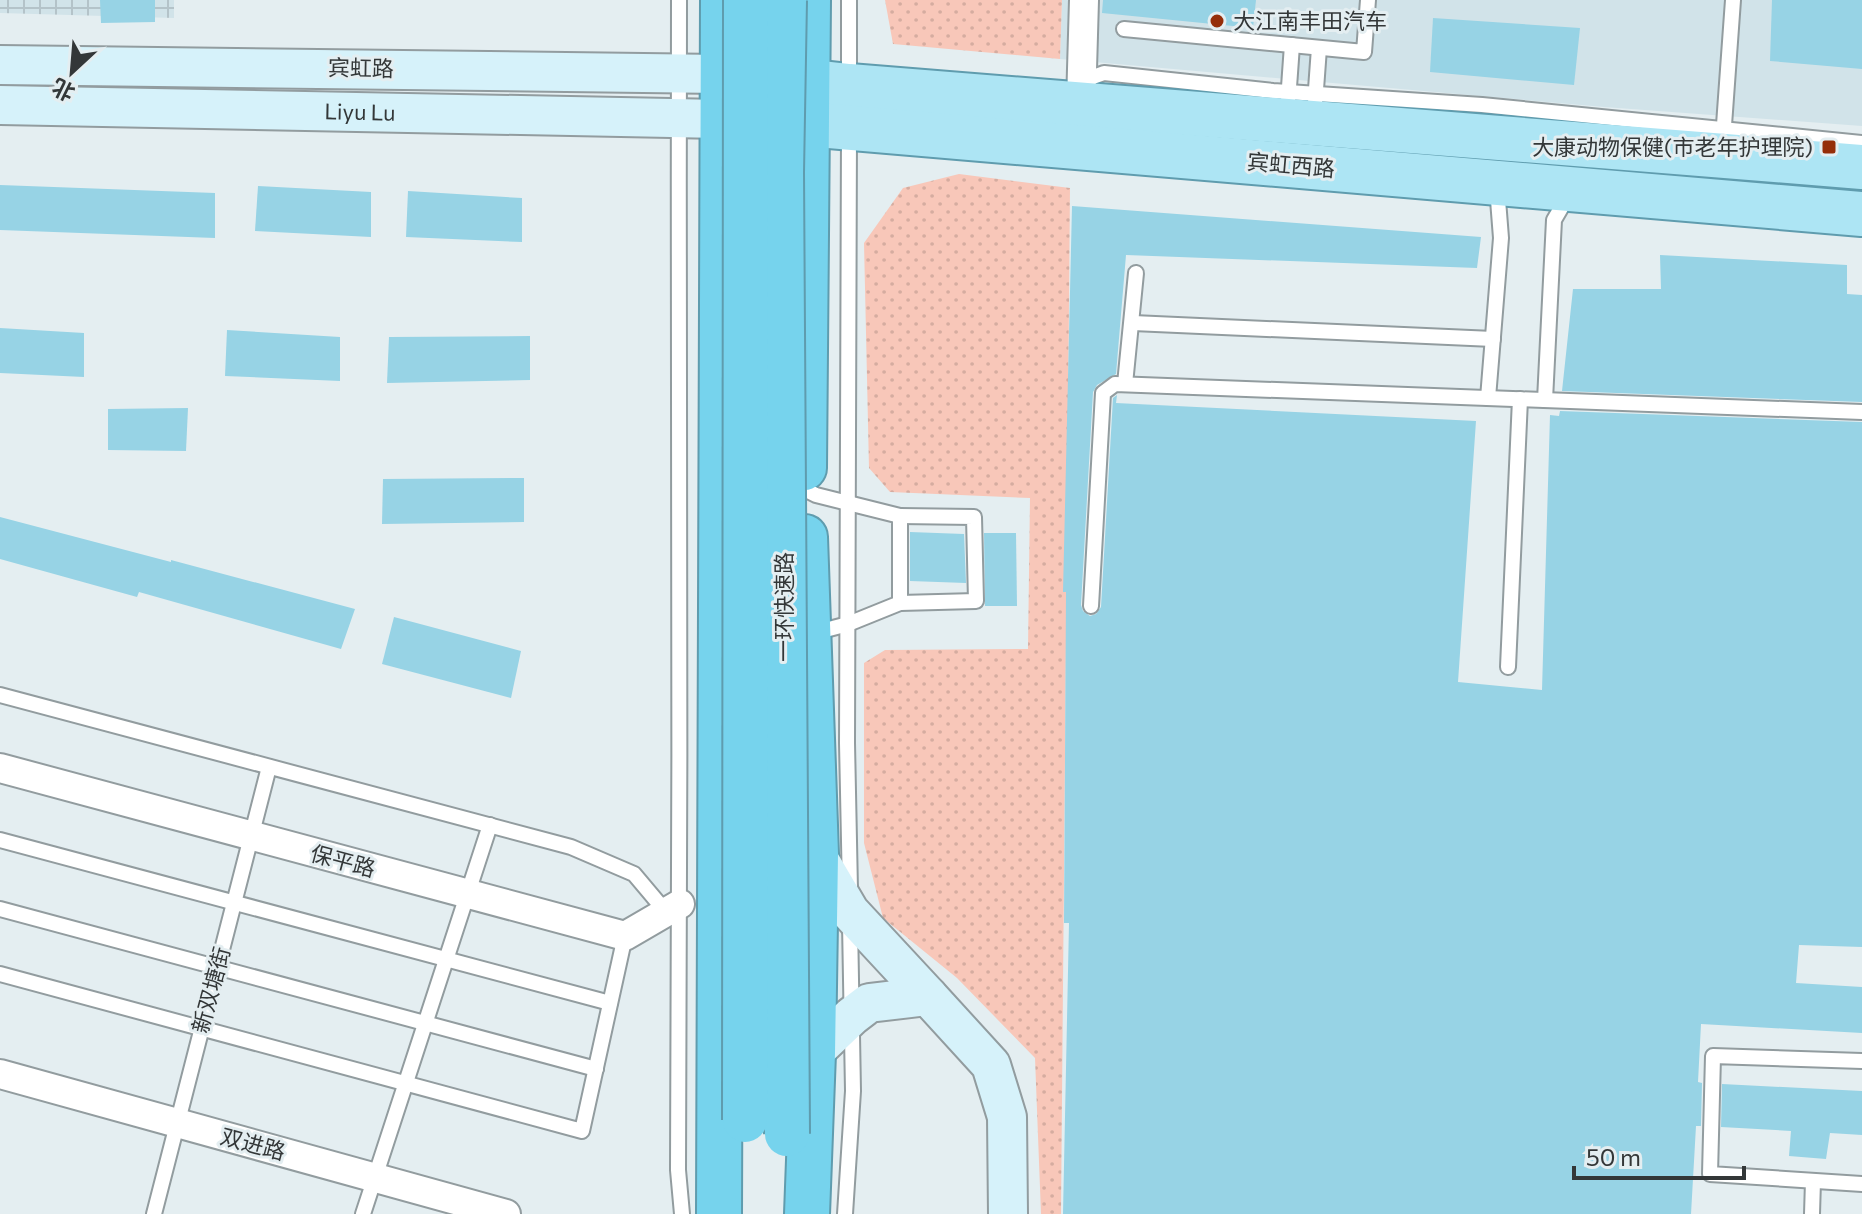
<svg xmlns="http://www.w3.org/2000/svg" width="1862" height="1214" font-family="Commissioner,'Noto Sans SC',sans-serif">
  <defs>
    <pattern id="industrial-grid" width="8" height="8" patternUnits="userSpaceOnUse" patternTransform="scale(2)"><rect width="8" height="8" fill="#d1e3e9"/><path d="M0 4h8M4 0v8" fill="none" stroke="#b4c3c9"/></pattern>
    <pattern id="park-dots" width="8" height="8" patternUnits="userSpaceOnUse" patternTransform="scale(2)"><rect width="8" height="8" fill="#f8c7b9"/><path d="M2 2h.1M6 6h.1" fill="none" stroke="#d5aca0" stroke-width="1.8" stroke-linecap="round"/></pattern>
  </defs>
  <rect width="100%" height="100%" fill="#e4eef1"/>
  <!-- built -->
  <path fill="#d1e3e9" d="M 1062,0 L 1862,0 L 1862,126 L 1604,107 L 1060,59 Z"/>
  <!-- industrial -->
  <path fill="url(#industrial-grid)" d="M 0,0 L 174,0 L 174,18 L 0,13 Z"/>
  <!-- park -->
  <g fill="url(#park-dots)">
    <path d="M 885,0 L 1062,0 L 1060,59 L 893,44 Z"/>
    <path d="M 959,174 L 1070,188 L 1061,1214 L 1041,1214 L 1035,1058 L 957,978 L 883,918 L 864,843 L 864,663 L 885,650 L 1028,649 L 1030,498 L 890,492 L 869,468 L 864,243 L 903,188 Z"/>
  </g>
  <!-- building -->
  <g fill="#97d3e5">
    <path d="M 100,0 L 155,0 L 155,22 L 101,23 Z"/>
    <path d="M 1103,0 L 1256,0 L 1253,28 L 1102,13 Z"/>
    <path d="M 1772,0 L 1862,0 L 1862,69 L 1770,61 Z"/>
    <path d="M 1433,18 L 1580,28 L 1574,85 L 1430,72 Z"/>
    <path d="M 0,185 L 215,193 L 215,238 L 0,230 Z"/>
    <path d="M 258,186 L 371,192 L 371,237 L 255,231 Z"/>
    <path d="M 408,191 L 522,198 L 522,242 L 406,237 Z"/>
    <path d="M 1072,206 L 1481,237 L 1477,268 L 1126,255 L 1116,374 L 1097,385 L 1093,392 L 1081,605 L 1083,611 L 1090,616 L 1096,614 L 1101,607 L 1113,398 L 1117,395 L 1116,403 L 1476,421 L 1458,682 L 1542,690 L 1550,415 L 1559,416 L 1560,411 L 1862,422 L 1862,947 L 1799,945 L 1796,983 L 1862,987 L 1862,1033 L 1701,1024 L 1698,1082 L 1702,1083 L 1701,1126 L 1696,1126 L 1691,1214 L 1063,1214 L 1069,923 L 1064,923 L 1066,592 L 1063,592 Z"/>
    <path d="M 1660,255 L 1847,265 L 1847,294 L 1862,295 L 1862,402 L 1562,391 L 1573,289 L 1661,289 Z"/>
    <path d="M 0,328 L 84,333 L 84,377 L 0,373 Z"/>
    <path d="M 227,330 L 340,337 L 340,381 L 225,376 Z"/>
    <path d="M 530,336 L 530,380 L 387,383 L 389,337 Z"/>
    <path d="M 188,408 L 186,451 L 108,450 L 108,409 Z"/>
    <path d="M 524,478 L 524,522 L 382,524 L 383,479 Z"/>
    <path d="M 0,517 L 171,562 L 171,560 L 355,609 L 341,649 L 139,592 L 137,597 L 0,559 Z"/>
    <path d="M 910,532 L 964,534 L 966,583 L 910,581 Z"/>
    <path d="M 984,533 L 1016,533 L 1017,606 L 985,606 Z"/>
    <path d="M 394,617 L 521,651 L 511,698 L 382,664 Z"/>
    <path d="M 1722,1084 L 1862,1091 L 1862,1135 L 1830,1133 L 1826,1159 L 1789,1156 L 1791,1131 L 1721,1127 Z"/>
  </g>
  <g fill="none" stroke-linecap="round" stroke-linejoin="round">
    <!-- lane casing -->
    <g stroke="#929c9f" stroke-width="18">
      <g id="lane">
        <path d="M 679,0 C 678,390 681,780 678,1170 L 682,1214"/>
        <path d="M 849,0 L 849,82"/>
        <path d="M 1124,29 L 1364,52 L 1368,0"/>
        <path d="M 1082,81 L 1104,73 L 1273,91 L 1482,105 L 1862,143"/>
        <path d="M 1288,101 L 1292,45"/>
        <path d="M 1315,103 L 1319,48"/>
        <path d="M 849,131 L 847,743 L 850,890"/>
        <path d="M 1723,139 L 1733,0"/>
        <path d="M 1133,323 L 1493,339"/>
        <path d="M 1125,384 L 1136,273"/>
        <path d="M 1488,398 L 1501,238 L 1497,187"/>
        <path d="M 1545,400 L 1554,220 L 1568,196"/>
        <path d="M 804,489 L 816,495 L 900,516 L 900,603 L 848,624 L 814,633"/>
        <path d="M 900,603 L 976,601 L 974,517 L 900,516"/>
        <path d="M 1091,606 L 1103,393 L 1115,384 L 1862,412"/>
        <path d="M 1508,667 L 1520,399"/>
        <path d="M 0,695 L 571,847 L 634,874 L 666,912"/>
        <path d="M 0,840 L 610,1003"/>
        <path d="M 0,909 L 596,1069"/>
        <path d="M 0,974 L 582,1131 L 625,936"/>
        <path d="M 1862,1061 L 1713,1056 L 1710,1174 L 1862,1184"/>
        <path d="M 154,1214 L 269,767"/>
        <path d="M 363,1214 L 490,825"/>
        <path d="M 845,1214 L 853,1091 L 850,923"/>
        <path d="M 1812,1214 L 1813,1181"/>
      </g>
    </g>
    <!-- street casing -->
    <g stroke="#929c9f" stroke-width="32">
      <g id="street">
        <path d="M 1081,104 L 1084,0"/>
        <path d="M 0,768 L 625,936 L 680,904"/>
        <path d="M 0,1074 L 506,1214"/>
      </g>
    </g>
    <!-- secondary casing -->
    <g stroke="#929c9f" stroke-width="42">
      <g id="secondary">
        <path d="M 0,65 L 721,74"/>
        <path id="s1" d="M 0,105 L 721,119"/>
        <path d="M 928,996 L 991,1065 L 1007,1117 L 1008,1214"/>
        <path d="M 813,1053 L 852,1016 L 869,1003 L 928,996 L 850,912 L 816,854"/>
      </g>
    </g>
    <!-- primary casing -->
    <g stroke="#5f9cae" stroke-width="48">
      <g id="primary">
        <path d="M 768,77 L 849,86 L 1862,167"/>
        <path d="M 771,121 L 1862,214"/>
      </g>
    </g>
    <!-- highway casing -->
    <g stroke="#5f9cae" stroke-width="48">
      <g id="highway">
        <path d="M 804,468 L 808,0"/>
        <path d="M 805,537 L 816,854 L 813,1053 L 807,1214"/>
        <path d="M 719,1214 L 723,0"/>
      </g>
    </g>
    <!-- lane -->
    <use href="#lane" stroke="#fff" stroke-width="14"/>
    <!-- street -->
    <use href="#street" stroke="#fff" stroke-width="28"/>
    <!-- secondary -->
    <use href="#secondary" stroke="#d6f2fa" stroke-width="38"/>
    <!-- primary -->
    <use href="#primary" stroke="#ade5f4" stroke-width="44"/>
    <!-- highway -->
    <use href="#highway" stroke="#76d3ed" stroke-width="44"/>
    <!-- highway-bridge casing -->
    <g stroke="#5f9cae" stroke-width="48" stroke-linecap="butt">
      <g id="highway-bridge">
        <path d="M 784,0 L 781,172 L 787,1134"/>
        <path d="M 745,1120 L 746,0"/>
      </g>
    </g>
    <!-- highway-bridge -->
    <use href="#highway-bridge" stroke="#76d3ed" stroke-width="44"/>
  </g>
  <!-- markers -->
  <g fill="#952e09" stroke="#e4eef1" stroke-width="3">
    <circle cx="1217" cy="21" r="8"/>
    <rect x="1821" y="139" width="16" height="16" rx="4"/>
  </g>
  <g text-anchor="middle" stroke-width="6" stroke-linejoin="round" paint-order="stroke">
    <!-- poi labels -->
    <g font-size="22" fill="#333738" stroke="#e4eef1" text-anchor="start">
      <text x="1233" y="29">大江南丰田汽车</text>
      <text x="1813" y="155" text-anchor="end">大康动物保健(市老年护理院)</text>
    </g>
    <!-- street labels -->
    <g font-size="22" fill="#333738" stroke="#e4eef1">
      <text transform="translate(361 68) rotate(1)" y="8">宾虹路</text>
      <text dy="8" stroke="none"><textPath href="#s1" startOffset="360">Liyu Lu</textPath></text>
      <text transform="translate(1291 165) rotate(5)" y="8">宾虹西路</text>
      <text transform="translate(784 607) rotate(-90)" y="8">一环快速路</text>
      <text transform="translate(343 861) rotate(15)" y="8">保平路</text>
      <text transform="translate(211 990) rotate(-75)" y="8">新双塘街</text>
      <text transform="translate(253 1144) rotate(15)" y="8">双进路</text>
    </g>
  </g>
  <!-- north arrow -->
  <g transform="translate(72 72) rotate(206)" stroke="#e4eef1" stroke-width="6" paint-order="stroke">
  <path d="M0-6L14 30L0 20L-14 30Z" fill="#333738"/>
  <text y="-12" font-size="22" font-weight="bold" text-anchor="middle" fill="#333738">北</text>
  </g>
  <!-- scale -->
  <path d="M1574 1166v12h170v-12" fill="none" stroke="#333738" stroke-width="4"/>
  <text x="1586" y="1166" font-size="24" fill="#333738" stroke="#e4eef1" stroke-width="6" paint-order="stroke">50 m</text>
</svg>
